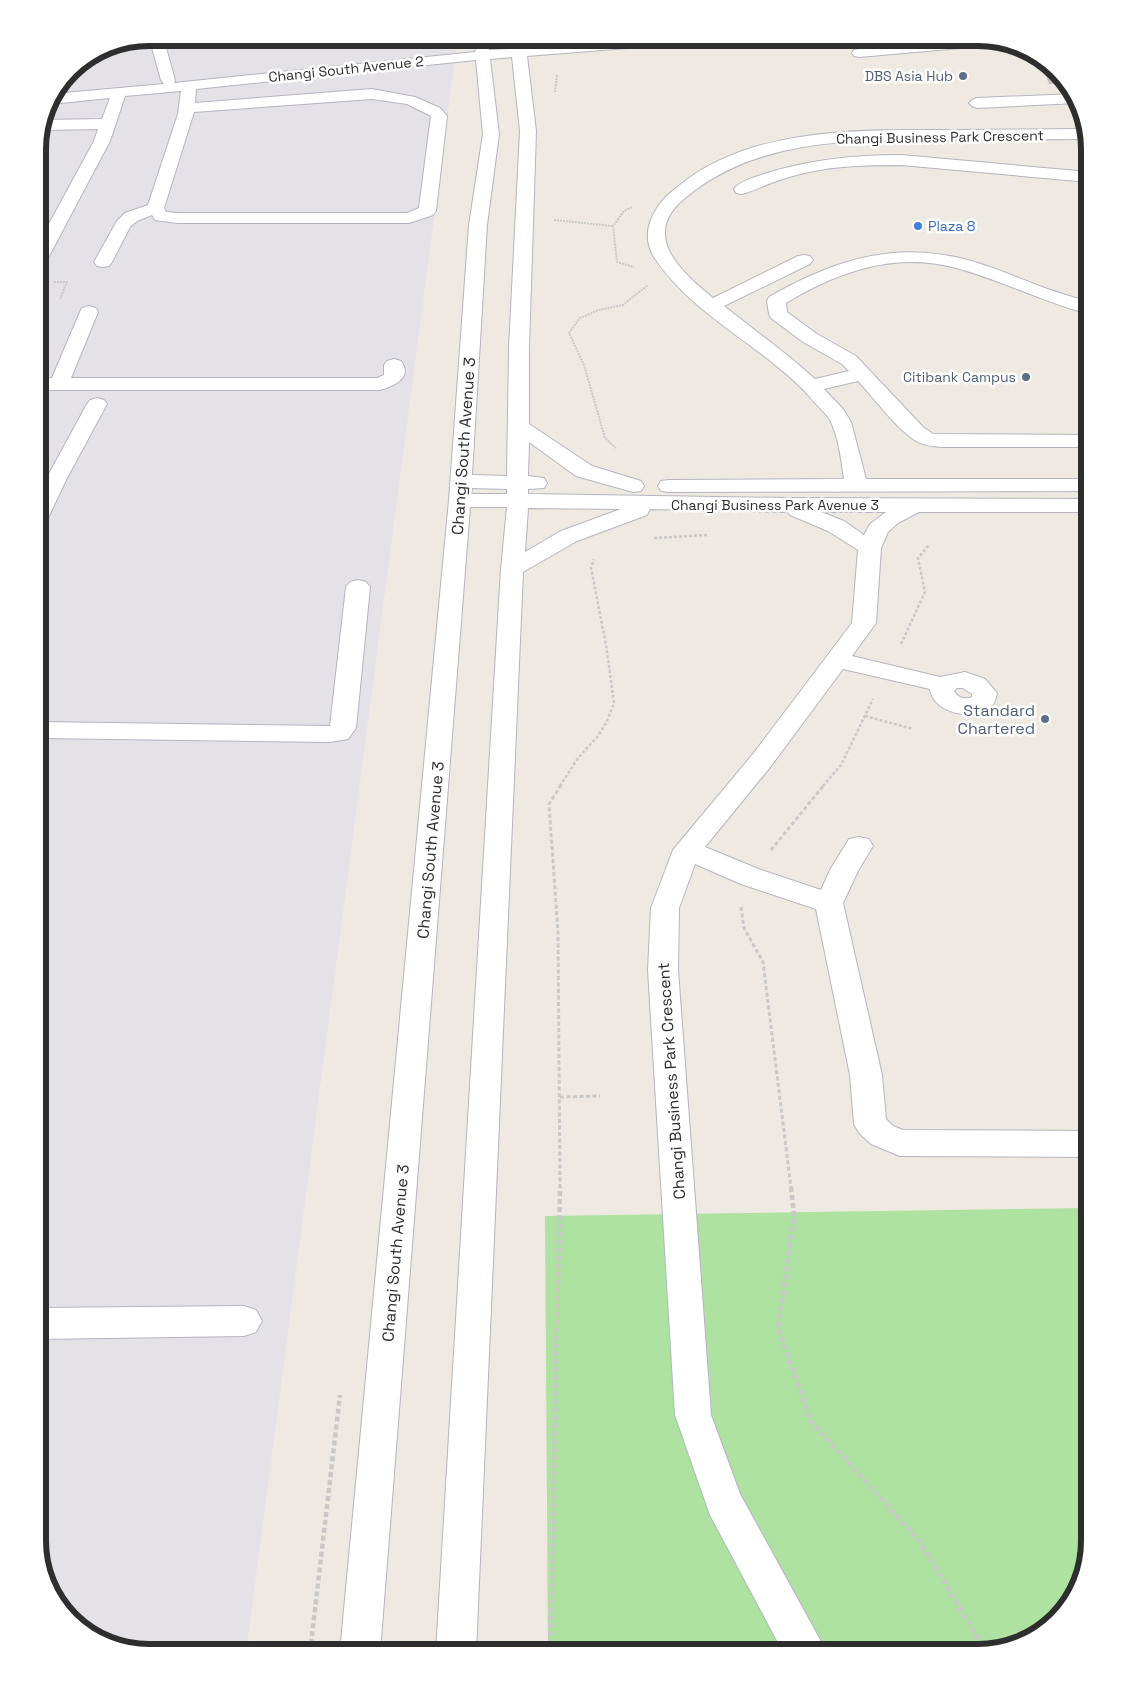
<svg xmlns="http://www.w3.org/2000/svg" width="1127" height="1690" font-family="'Space Grotesk',sans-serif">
  <rect width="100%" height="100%" fill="#eeeae1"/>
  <!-- industrial -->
  <path fill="#e4e1e7" d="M 150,38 L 509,38 L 457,42 L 246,1652 L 143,1652 L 88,1634 L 52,1596 L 38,1540 L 38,143 L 49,100 L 71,70 L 107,46 Z"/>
  <!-- green -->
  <path fill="#ade2a0" d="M 1089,1208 L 1089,1541 L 1074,1597 L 1033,1638 L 978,1652 L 548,1652 L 545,1216 Z"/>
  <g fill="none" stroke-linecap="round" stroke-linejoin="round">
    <!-- minor-tunnel -->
    <path stroke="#c8c4bd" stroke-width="15" stroke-dasharray="15 8" stroke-linecap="butt" d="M 1051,68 L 1058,87"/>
    <!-- minor casing -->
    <g stroke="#b4b5c0" stroke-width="2">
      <g id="minor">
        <path d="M 187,38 L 243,38 L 241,41 L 236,42 L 166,48 L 175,80 L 174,83 L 475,52 L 477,45 L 487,45 L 489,50 L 510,49 L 508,45 L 510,42 L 520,42 L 524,47 L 640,38 L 710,38 L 708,41 L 703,42 L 527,56 L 536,131 L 529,348 L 529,424 L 592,466 L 641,481 L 644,486 L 641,491 L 633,492 L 576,476 L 529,442 L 528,476 L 544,478 L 547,483 L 544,488 L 528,489 L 528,494 L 788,498 L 1089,499 L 1089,512 L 919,512 L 898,523 L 888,532 L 881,548 L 876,623 L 852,656 L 940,677 L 965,672 L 985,679 L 997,693 C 996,698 995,703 991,707 C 974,721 933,714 930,689 L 843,669 L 771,766 L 705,847 L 761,870 L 821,890 L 830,870 L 849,839 L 859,837 L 869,839 L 873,846 L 858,871 L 843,903 L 882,1075 L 886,1119 L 893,1126 L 903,1130 L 1089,1131 L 1089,1157 L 900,1156 L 871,1144 L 859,1133 L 854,1124 L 850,1075 L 816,909 L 741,884 L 695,864 L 679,908 L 678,970 L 711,1415 L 740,1494 L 819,1638 L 825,1652 L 783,1652 L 710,1515 L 675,1415 L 648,970 L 651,908 L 673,850 L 753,754 L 852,623 L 858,550 L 828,531 L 790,515 L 788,512 L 650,509 L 647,515 L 577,541 L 523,572 L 476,1652 L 436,1652 L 501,569 L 507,507 L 470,507 L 380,1652 L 340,1652 L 449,500 L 469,225 L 483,134 L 476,60 L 196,89 L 195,103 L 372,89 L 415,97 L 440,108 L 447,116 L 436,211 L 433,215 L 409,223 L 177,223 L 155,220 L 152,215 L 137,221 L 130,227 L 112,262 L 109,266 L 103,267 L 97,266 L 94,262 L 117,221 L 125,213 L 148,205 L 178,114 L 181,91 L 125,96 L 110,141 L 47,260 L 44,264 L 38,265 L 38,244 L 94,141 L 98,129 L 42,130 L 44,120 L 102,119 L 110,98 L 50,104 L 48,103 L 53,94 L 164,84 L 161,80 L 151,44 L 153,41 ZM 512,57 L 520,131 L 509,348 L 507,476 L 472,475 L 487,225 L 499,134 L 490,59 ZM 372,99 L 407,104 L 431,116 L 419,208 L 407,213 L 177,213 L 166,212 L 164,208 L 194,112 ZM 472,488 L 507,489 L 507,494 L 471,494 ZM 528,508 L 621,509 L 561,531 L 525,552 ZM 821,512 L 886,512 L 870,524 L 864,535 L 844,521 ZM 957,688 L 963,688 L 972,694 L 972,697 C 965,700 958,698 954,691 Z"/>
        <path d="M 983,38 L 1000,43 L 994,45 L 859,57 L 854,56 L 852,53 L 854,50 L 859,49 Z"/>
        <path d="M 1074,94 L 1076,103 L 977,108 L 972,106 L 969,103 L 972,100 L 977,98 Z"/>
        <path d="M 1084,129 L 1086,138 L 1085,139 C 1038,139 992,140 945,140 C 853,140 759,137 685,198 C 640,235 680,271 713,298 L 798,256 L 804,255 L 810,256 L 813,260 L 810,264 L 724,306 L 792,359 L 815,379 L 849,371 L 842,364 L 803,342 L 771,318 L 769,314 L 767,301 L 769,297 C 823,266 881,244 944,255 C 978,260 1010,275 1042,287 C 1058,293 1074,297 1089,302 L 1089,314 C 1043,302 1001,280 956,268 C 895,251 837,272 786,303 L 787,312 L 817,334 L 856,356 L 923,427 L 933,434 L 1089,435 L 1089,447 L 941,447 C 934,446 925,446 918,442 C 898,431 874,398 858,381 L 824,389 L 843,409 L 851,422 L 866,479 L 1089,479 L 1089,491 L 669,492 L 661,491 L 658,486 L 661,481 L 669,480 L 844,479 C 841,460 839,438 830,420 C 825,412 815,404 809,396 C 763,346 695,317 656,260 C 644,243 646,225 657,208 C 663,198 671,192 680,185 C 754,125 868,130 959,130 C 1001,130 1042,129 1084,129 Z"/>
        <path d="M 901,155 L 1089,172 L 1089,182 L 901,165 C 862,165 823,166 786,178 C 771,182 757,190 742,194 L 736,193 L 734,189 C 739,182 752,178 761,175 C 806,160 853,155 901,155 Z"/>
        <path d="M 89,306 L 96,308 L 98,312 L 71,378 L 377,378 L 384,375 L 384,365 L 387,361 L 394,359 L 401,361 C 413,378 394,386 380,390 L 38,390 L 38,378 L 52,378 L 80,312 L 82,308 Z"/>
        <path d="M 97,398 L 104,400 L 107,404 L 67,478 L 49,516 L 46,521 L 38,523 L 38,494 L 87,404 L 90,400 Z"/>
        <path d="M 358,580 L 366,582 L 370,587 L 356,728 L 348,739 L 330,742 L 38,738 L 38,722 L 330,726 L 346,587 L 350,582 Z"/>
        <path d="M 244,1306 L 256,1310 L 262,1321 L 256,1332 L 244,1336 L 38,1339 L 38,1308 Z"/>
      </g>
    </g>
    <!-- path-far3 -->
    <g stroke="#c9c9c9" stroke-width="2" stroke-dasharray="2 1" stroke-linecap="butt">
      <path d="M 555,92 L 557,75"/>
      <path d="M 632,207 L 624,211 L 613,226 L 617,262 L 634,267"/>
      <path d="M 554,220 L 613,226"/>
      <path d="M 54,282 L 67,282 L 60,299"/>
      <path d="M 616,448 L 605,438 L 584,365 L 569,333 L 580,318 L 599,310 L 623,305 L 648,285"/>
    </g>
    <!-- path-far2 -->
    <g stroke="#c9c9c9" stroke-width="2.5" stroke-dasharray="3 2" stroke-linecap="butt">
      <path d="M 654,538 L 707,535"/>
      <path d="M 901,644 L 925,592 L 918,558 L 929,545"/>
      <path d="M 865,716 L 913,729"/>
      <path d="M 560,786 L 578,758 L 598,736 L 607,721 L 614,703 L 606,645 L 591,568 L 594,559"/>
      <path d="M 823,786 L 841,765 L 873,699"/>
    </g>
    <!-- path-far1 -->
    <g stroke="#c9c9c9" stroke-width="3" stroke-dasharray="4 2.5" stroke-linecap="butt">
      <path d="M 771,850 L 824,785"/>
      <path d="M 741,907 L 744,928 L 763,962 L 791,1188"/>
      <path d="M 560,1097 L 600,1096"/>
      <path d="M 560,1188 L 558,933 L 549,804 L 561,785"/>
    </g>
    <!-- path -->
    <g stroke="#c9c9c9" stroke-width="4.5" stroke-dasharray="5 3" stroke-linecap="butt">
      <path d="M 791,1187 L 794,1215 L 778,1328 L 811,1422 L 920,1542 L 985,1651"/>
      <path d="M 310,1652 L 340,1395"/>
      <path d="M 550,1652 L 560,1187"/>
    </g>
    <!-- minor -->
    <use href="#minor" fill="#fff" fill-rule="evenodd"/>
  </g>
  <!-- markers -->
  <g fill="#5c6f8a" stroke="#fff" stroke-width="2">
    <circle cx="963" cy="76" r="5"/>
    <circle cx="1026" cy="377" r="5"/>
    <circle cx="1045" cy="719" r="5"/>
  </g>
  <circle fill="#3f7fe0" stroke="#fff" stroke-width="2" cx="918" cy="226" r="5"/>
  <g text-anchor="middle" stroke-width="5" stroke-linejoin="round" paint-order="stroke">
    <!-- far-street labels -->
    <g font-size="14" fill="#2e2e2e" stroke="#fff">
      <text transform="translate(346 69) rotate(-6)" y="5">Changi South Avenue 2</text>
      <text transform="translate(940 137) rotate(-1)" y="5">Changi Business Park Crescent</text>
      <text x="775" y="510">Changi Business Park Avenue 3</text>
    </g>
    <!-- far-service labels -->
    <g font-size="14" fill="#4e5e75" stroke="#fff" text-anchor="end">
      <text x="953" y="81">DBS Asia Hub</text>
      <text x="1016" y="382">Citibank Campus</text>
    </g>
    <!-- far-shop labels -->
    <g font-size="14" fill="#366cbe" stroke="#fff" text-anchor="start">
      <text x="928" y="231">Plaza 8</text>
    </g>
    <!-- street labels -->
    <g font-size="16" fill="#2e2e2e" stroke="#fff">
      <text transform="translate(463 446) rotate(-86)" y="6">Changi South Avenue 3</text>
      <text transform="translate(430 850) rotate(-85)" y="6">Changi South Avenue 3</text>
      <text transform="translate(671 1081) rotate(-94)" y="6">Changi Business Park Crescent</text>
      <text transform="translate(395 1253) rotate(-85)" y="6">Changi South Avenue 3</text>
    </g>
    <!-- service labels -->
    <g font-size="16" fill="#4e5e75" stroke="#fff" text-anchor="end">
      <text x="1035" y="716">Standard<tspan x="1035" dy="18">Chartered</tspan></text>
    </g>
  </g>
  <!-- crop -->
  <path d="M0 0H1127V1690H0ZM149 46H978A103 103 0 0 1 1081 149V1541A103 103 0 0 1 978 1644H149A103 103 0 0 1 46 1541V149A103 103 0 0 1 149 46Z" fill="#fff" fill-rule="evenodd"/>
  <path fill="none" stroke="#2e2e2e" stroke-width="6" d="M149 46H978A103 103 0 0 1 1081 149V1541A103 103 0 0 1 978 1644H149A103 103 0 0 1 46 1541V149A103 103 0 0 1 149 46Z"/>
</svg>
